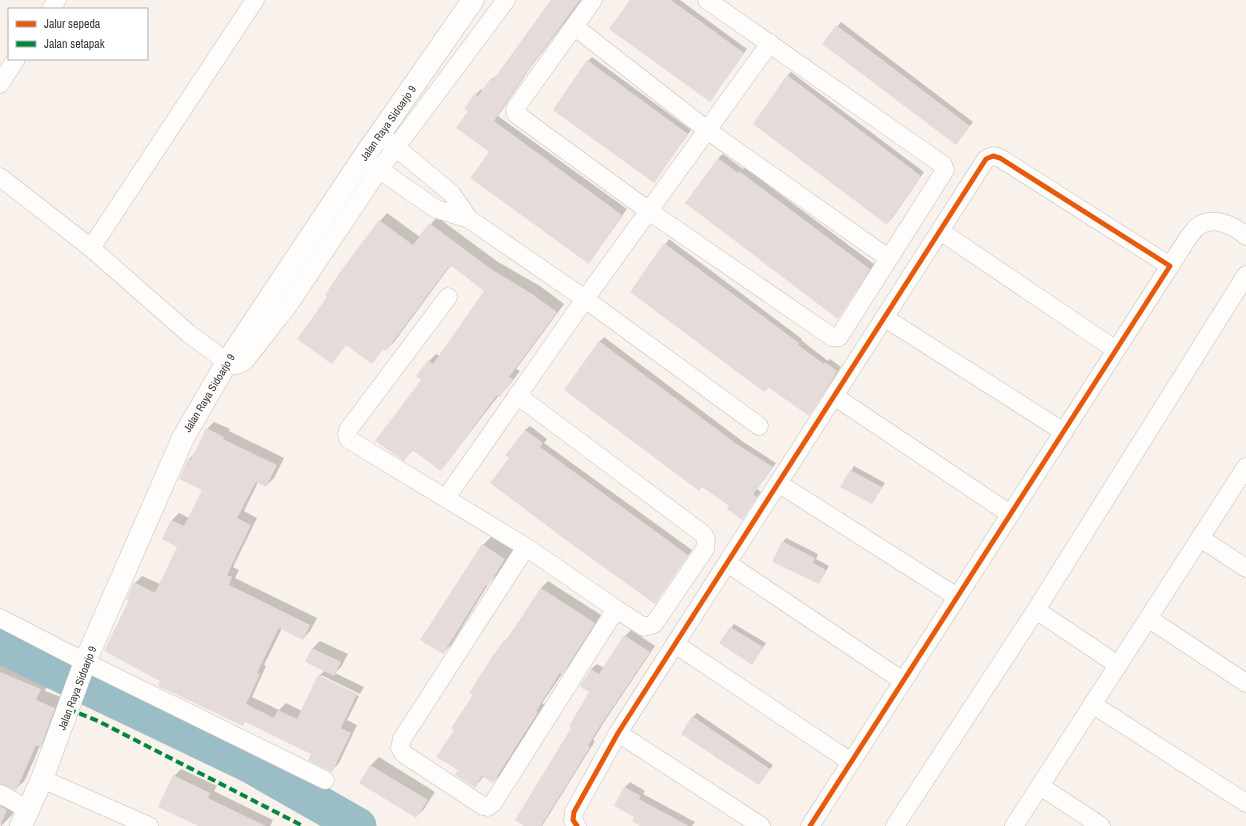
<svg xmlns="http://www.w3.org/2000/svg" width="1246" height="826" font-family="'Archivo Narrow',sans-serif">
  <rect width="100%" height="100%" fill="#f9f2ec"/>
  <!-- shadow -->
  <g fill="#0003">
    <path d="M 551,0 L 582,0 L 530,68 L 498,116 L 627,209 L 589,263 L 490,152 L 469,111 L 476,94 L 481,89 L 483,91 L 492,79 L 498,75 Z"/>
    <path d="M 630,0 L 680,0 L 747,49 L 710,101 Z"/>
    <path d="M 841,22 L 973,122 L 956,144 L 823,44 Z"/>
    <path d="M 592,57 L 691,130 L 654,182 L 588,61 Z"/>
    <path d="M 791,72 L 924,172 L 891,220 L 787,76 Z"/>
    <path d="M 723,154 L 743,169 L 744,167 L 874,264 L 838,318 L 718,158 Z"/>
    <path d="M 387,213 L 420,237 L 437,217 L 498,262 L 540,286 L 564,304 L 516,369 L 520,371 L 507,388 L 499,395 L 441,470 L 413,450 L 404,459 L 422,380 L 429,361 L 436,354 L 440,356 L 485,290 L 451,265 L 394,342 L 386,350 L 384,348 L 372,363 L 347,344 L 331,362 L 380,221 Z"/>
    <path d="M 669,239 L 802,339 L 801,340 L 828,361 L 830,359 L 841,367 L 809,415 L 769,387 L 764,391 L 631,291 Z"/>
    <path d="M 604,337 L 742,441 L 776,463 L 757,489 L 761,492 L 742,518 L 599,342 Z"/>
    <path d="M 214,422 L 230,429 L 229,431 L 284,458 L 274,478 L 266,486 L 258,482 L 244,511 L 257,518 L 233,567 L 239,570 L 235,578 L 317,618 L 310,631 L 303,639 L 282,628 L 264,665 L 266,666 L 252,697 L 279,710 L 286,703 L 302,711 L 319,676 L 324,671 L 312,649 L 320,641 L 348,654 L 341,667 L 335,673 L 364,687 L 360,694 L 321,675 L 321,677 L 359,696 L 347,720 L 357,725 L 339,763 L 332,770 L 312,754 L 246,721 L 242,725 L 162,681 L 135,583 L 142,576 L 160,584 L 179,547 L 163,539 L 172,520 L 179,513 L 189,518 L 203,489 L 189,459 L 196,452 L 207,429 Z"/>
    <path d="M 530,426 L 547,439 L 544,443 L 692,550 L 655,602 L 510,458 L 525,430 Z"/>
    <path d="M 854,466 L 885,483 L 872,503 L 842,486 Z"/>
    <path d="M 491,537 L 513,550 L 496,576 L 489,583 L 451,645 L 443,653 L 483,545 Z"/>
    <path d="M 786,538 L 818,554 L 816,559 L 829,566 L 819,583 L 783,542 Z"/>
    <path d="M 548,581 L 601,615 L 569,666 L 562,674 L 542,703 L 545,705 L 500,775 L 493,782 L 484,776 L 475,787 L 459,770 L 455,729 L 492,658 L 510,635 L 541,588 Z"/>
    <path d="M 734,624 L 766,643 L 752,664 L 731,628 Z"/>
    <path d="M 631,630 L 655,646 L 606,719 L 593,740 L 595,741 L 542,826 L 526,826 L 591,691 L 591,669 L 597,664 L 604,668 L 625,636 Z"/>
    <path d="M 0,659 L 50,680 L 45,691 L 64,698 L 50,736 L 40,746 L 25,780 L 16,789 L 0,782 Z"/>
    <path d="M 697,713 L 773,765 L 759,784 L 714,756 L 716,754 L 693,717 Z"/>
    <path d="M 379,757 L 435,792 L 424,809 L 416,817 L 360,783 L 371,765 Z"/>
    <path d="M 181,769 L 217,786 L 214,791 L 273,820 L 270,826 L 200,826 L 174,776 Z"/>
    <path d="M 630,782 L 645,791 L 643,794 L 695,822 L 692,826 L 643,826 L 636,817 L 625,787 Z"/>
    <path d="M 0,785 L 0,790 L 19,802 L 12,815 L 1,826 Z"/>
  </g>
  <g fill="none" stroke-linecap="round" stroke-linejoin="round">
    <!-- river -->
    <path stroke="#9bbec6" stroke-width="37" d="M 0,645 L 249,764 L 358,826"/>
  </g>
  <!-- building -->
  <g fill="#e5dbdb">
    <path d="M 551,0 L 580,0 L 525,74 L 494,121 L 622,215 L 589,264 L 470,178 L 489,152 L 456,128 L 468,111 L 464,109 L 475,93 L 478,96 L 491,78 L 493,80 Z"/>
    <path d="M 630,0 L 671,0 L 744,53 L 710,102 L 609,29 Z"/>
    <path d="M 836,25 L 970,126 L 956,145 L 822,44 Z"/>
    <path d="M 587,60 L 688,134 L 654,183 L 553,110 Z"/>
    <path d="M 787,75 L 921,176 L 887,225 L 753,124 Z"/>
    <path d="M 718,158 L 738,173 L 739,171 L 870,269 L 838,319 L 685,203 Z"/>
    <path d="M 379,220 L 413,245 L 429,223 L 491,269 L 532,294 L 557,312 L 509,377 L 513,379 L 500,397 L 497,395 L 441,471 L 412,450 L 404,461 L 375,441 L 421,380 L 416,376 L 428,360 L 433,364 L 484,291 L 450,265 L 386,351 L 383,349 L 372,364 L 346,345 L 332,364 L 297,339 L 327,297 L 325,295 L 340,272 Z"/>
    <path d="M 664,243 L 799,343 L 798,345 L 824,364 L 825,362 L 837,371 L 809,416 L 768,387 L 764,392 L 630,292 Z"/>
    <path d="M 599,341 L 738,445 L 773,467 L 753,494 L 757,497 L 742,520 L 727,509 L 729,506 L 702,487 L 699,491 L 564,390 Z"/>
    <path d="M 206,428 L 224,437 L 223,439 L 277,465 L 266,487 L 256,482 L 237,518 L 251,525 L 227,575 L 232,577 L 229,585 L 310,625 L 303,640 L 279,628 L 257,673 L 260,674 L 246,704 L 274,718 L 278,710 L 297,719 L 318,675 L 357,694 L 341,728 L 351,733 L 332,772 L 308,760 L 311,754 L 245,722 L 243,726 L 158,686 L 160,681 L 104,651 L 129,600 L 126,599 L 134,582 L 155,593 L 177,547 L 162,539 L 171,520 L 184,526 L 202,490 L 179,479 L 188,458 L 191,460 Z"/>
    <path d="M 525,430 L 543,443 L 540,447 L 688,555 L 655,604 L 563,538 L 490,483 L 509,458 L 505,455 Z"/>
    <path d="M 850,470 L 882,487 L 872,504 L 840,487 Z"/>
    <path d="M 782,541 L 815,558 L 813,563 L 826,570 L 819,584 L 772,562 Z"/>
    <path d="M 482,544 L 505,559 L 488,586 L 486,585 L 443,654 L 420,640 Z"/>
    <path d="M 541,588 L 595,623 L 562,675 L 560,673 L 536,711 L 538,712 L 493,783 L 482,776 L 475,788 L 455,775 L 458,770 L 436,757 L 454,730 L 451,728 L 473,695 L 469,693 L 492,657 L 504,640 L 506,641 Z"/>
    <path d="M 730,627 L 763,647 L 752,665 L 719,643 Z"/>
    <path d="M 624,635 L 650,652 L 600,726 L 588,746 L 590,747 L 541,826 L 524,826 L 515,820 L 571,728 L 569,726 L 589,692 L 580,686 L 591,669 L 599,674 Z"/>
    <path d="M 312,648 L 341,662 L 334,676 L 305,662 Z"/>
    <path d="M 0,672 L 41,689 L 36,700 L 55,708 L 41,747 L 36,745 L 16,791 L 0,784 Z"/>
    <path d="M 692,716 L 770,769 L 759,785 L 681,734 Z"/>
    <path d="M 370,765 L 428,800 L 416,818 L 359,783 Z"/>
    <path d="M 173,775 L 210,793 L 208,798 L 266,826 L 198,826 L 158,807 Z"/>
    <path d="M 624,787 L 641,796 L 639,799 L 689,826 L 640,826 L 632,821 L 634,817 L 614,806 Z"/>
    <path d="M 0,806 L 7,810 L 0,826 Z"/>
  </g>
  <g fill="none" stroke-linecap="round" stroke-linejoin="round">
    <!-- minor casing -->
    <g stroke="#c3bdb8" stroke-width="19">
      <g id="minor">
        <path d="M 593,0 L 517,106 L 515,110 L 516,114 L 649,211 L 832,337 L 839,337 L 945,170 L 943,165 L 707,0"/>
        <path d="M 51,9 L 57,0"/>
        <path d="M 575,27 L 707,130 L 888,258"/>
        <path d="M 0,84 L 16,59"/>
        <path d="M 387,140 L 451,193 L 469,219"/>
        <path d="M 370,163 L 436,209 L 469,219 L 585,299 L 759,426"/>
        <path d="M 0,177 L 91,248 L 188,333 L 227,362 C 234,366 237,366 244,362 L 288,306 L 379,170 L 506,0"/>
        <path d="M 940,231 L 1116,350"/>
        <path d="M 91,248 L 255,0"/>
        <path d="M 1170,266 C 1176,257 1190,233 1197,227 C 1213,215 1233,225 1246,236"/>
        <path d="M 448,297 L 348,430 L 347,435 L 348,439 L 526,547 L 616,609 L 644,627 L 654,624 L 705,549 L 706,539 L 703,534 L 517,395"/>
        <path d="M 885,318 L 1064,432"/>
        <path d="M 834,396 L 1010,514"/>
        <path d="M 778,483 L 957,597"/>
        <path d="M 446,498 L 585,299 L 770,43"/>
        <path d="M 1200,538 L 1246,568"/>
        <path d="M 526,547 L 402,739 L 400,748 L 404,754 L 483,806 L 488,807 L 493,803 L 616,609"/>
        <path d="M 727,563 L 903,681"/>
        <path d="M 1036,610 L 1118,665"/>
        <path d="M 0,618 L 85,662 L 325,780"/>
        <path d="M 1148,618 L 1246,683"/>
        <path d="M 675,644 L 851,762"/>
        <path d="M 1092,704 L 1246,803"/>
        <path d="M 618,733 L 761,826"/>
        <path d="M 42,779 L 149,826"/>
        <path d="M 1040,786 L 1101,826"/>
        <path d="M 0,794 L 29,810"/>
        <path d="M 577,826 L 573,820 L 574,812 L 618,733 L 986,159 L 993,156 L 1000,158 L 1170,266 L 810,826"/>
        <path d="M 895,826 L 1036,610 L 1246,275"/>
        <path d="M 1014,826 L 1246,467"/>
      </g>
    </g>
    <!-- tertiary casing -->
    <g stroke="#c3bdb8" stroke-width="23">
      <path id="tertiary" d="M 21,826 L 42,779 L 85,662 L 183,438 L 227,362 L 363,158 L 473,0"/>
    </g>
    <!-- minor -->
    <use href="#minor" stroke="#fefdfc" stroke-width="18"/>
    <!-- tertiary -->
    <use href="#tertiary" stroke="#fefdfc" stroke-width="22"/>
    <!-- quiet -->
    <path stroke="#00873e" stroke-width="4" stroke-dasharray="8 4" stroke-linecap="butt" d="M 68,709 L 98,721 L 303,826"/>
    <!-- cycleway casing -->
    <g stroke="#fff" stroke-width="8">
      <path id="cycleway" d="M 577,826 L 573,820 L 574,812 L 618,733 L 986,159 L 993,156 L 1000,158 L 1170,266 L 810,826"/>
    </g>
    <!-- cycleway -->
    <use href="#cycleway" stroke="#e8590c" stroke-width="5"/>
  </g>
  <g text-anchor="middle" stroke-width="4" stroke-linejoin="round" paint-order="stroke">
    <!-- street labels -->
    <g font-size="11" fill="#3d3834" stroke="#fff">
      <text transform="translate(388 123) rotate(-55)" y="4">Jalan Raya Sidoarjo 9</text>
      <text transform="translate(209 393) rotate(-59)" y="4">Jalan Raya Sidoarjo 9</text>
      <text transform="translate(77 688) rotate(-69)" y="4">Jalan Raya Sidoarjo 9</text>
    </g>
  </g>
  <!-- legend -->
  <rect x="8" y="8" width="140" height="52" fill="#ffffff" stroke="#b1afae"/>
  <rect x="16" y="21" width="20" height="6" fill="#e8590c" stroke="#b1afae"/>
  <text x="44" y="28" font-size="12" fill="#3d3834">Jalur sepeda</text>
  <rect x="16" y="41" width="20" height="6" fill="#00873e" stroke="#b1afae"/>
  <text x="44" y="48" font-size="12" fill="#3d3834">Jalan setapak</text>
</svg>
